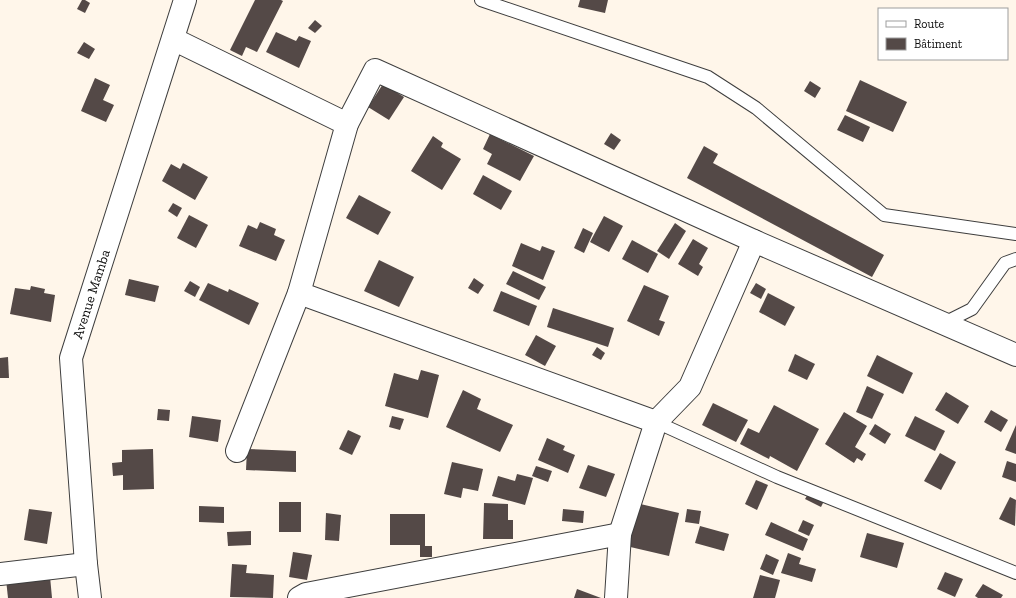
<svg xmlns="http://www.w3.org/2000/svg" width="1016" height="598" font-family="'Zilla Slab',serif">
  <rect width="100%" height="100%" fill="#fff6ea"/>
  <!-- building -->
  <g fill="#544947">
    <path d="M 82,0 L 85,0 L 90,3 L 85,13 L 77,9 Z"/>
    <path d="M 255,0 L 281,0 L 283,1 L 257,52 L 246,47 L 242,56 L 230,50 Z"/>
    <path d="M 580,0 L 608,0 L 605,13 L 578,7 Z"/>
    <path d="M 315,20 L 322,26 L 315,33 L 308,28 Z"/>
    <path d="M 276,32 L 296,41 L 299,36 L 311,41 L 299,68 L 266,52 Z"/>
    <path d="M 84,42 L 95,49 L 89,59 L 77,53 Z"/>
    <path d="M 95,78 L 110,85 L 103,100 L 114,105 L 106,122 L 81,111 Z"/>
    <path d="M 860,80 L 907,102 L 893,132 L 846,111 Z"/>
    <path d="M 810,81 L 821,88 L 815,98 L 804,91 Z"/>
    <path d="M 383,84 L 404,97 L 389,120 L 368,107 Z"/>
    <path d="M 845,115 L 870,127 L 863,142 L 837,130 Z"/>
    <path d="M 611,133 L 621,140 L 614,150 L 604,144 Z"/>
    <path d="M 490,134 L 534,156 L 520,181 L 487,164 L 492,154 L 483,149 Z"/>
    <path d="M 433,136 L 443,143 L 441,147 L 461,159 L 442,190 L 411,171 Z"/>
    <path d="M 704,146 L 718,154 L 713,163 L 884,255 L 872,277 L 687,178 Z"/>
    <path d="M 183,163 L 208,177 L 195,200 L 162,181 L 171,164 L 180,169 Z"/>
    <path d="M 483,175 L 512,191 L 501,210 L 473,194 Z"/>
    <path d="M 359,195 L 391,212 L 378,235 L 346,218 Z"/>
    <path d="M 173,203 L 182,208 L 177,217 L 168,211 Z"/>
    <path d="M 189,215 L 208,225 L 196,248 L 177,238 Z"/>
    <path d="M 604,216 L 623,226 L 609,252 L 590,242 Z"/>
    <path d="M 260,222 L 276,229 L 274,235 L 285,240 L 276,261 L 239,246 L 248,225 L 257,229 Z"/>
    <path d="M 675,223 L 686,231 L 669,259 L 657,251 Z"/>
    <path d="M 583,228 L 593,233 L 584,253 L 574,248 Z"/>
    <path d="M 693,239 L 708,248 L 699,264 L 703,267 L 698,276 L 678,264 Z"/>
    <path d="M 632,240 L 658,254 L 648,273 L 622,259 Z"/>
    <path d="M 521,243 L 540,251 L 542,246 L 555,251 L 543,280 L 512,266 Z"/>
    <path d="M 379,260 L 414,277 L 399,307 L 364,291 Z"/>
    <path d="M 513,271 L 546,287 L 539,300 L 506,284 Z"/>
    <path d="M 474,278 L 484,285 L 478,294 L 468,288 Z"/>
    <path d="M 129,279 L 159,286 L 155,302 L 125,295 Z"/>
    <path d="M 190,281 L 200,287 L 195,297 L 184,291 Z"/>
    <path d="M 208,283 L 228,292 L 229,289 L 259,303 L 249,325 L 199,300 Z"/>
    <path d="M 756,283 L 766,289 L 761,299 L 750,293 Z"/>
    <path d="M 644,285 L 669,296 L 659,320 L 665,322 L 659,336 L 627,321 Z"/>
    <path d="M 31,286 L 45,289 L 44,293 L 55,295 L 51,322 L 10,314 L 15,288 L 30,290 Z"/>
    <path d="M 501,291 L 537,306 L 529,326 L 493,311 Z"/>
    <path d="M 768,293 L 795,307 L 785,326 L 759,312 Z"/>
    <path d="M 553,308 L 614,328 L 608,347 L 547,327 Z"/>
    <path d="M 536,335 L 556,346 L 545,366 L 525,355 Z"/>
    <path d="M 597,347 L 605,353 L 601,360 L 592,355 Z"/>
    <path d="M 795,354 L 815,364 L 807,380 L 788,371 Z"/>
    <path d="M 877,355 L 913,373 L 903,394 L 867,376 Z"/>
    <path d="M 8,357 L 9,378 L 0,378 L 0,358 Z"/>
    <path d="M 421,370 L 439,375 L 428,418 L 385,406 L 394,373 L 418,380 Z"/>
    <path d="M 867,386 L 884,394 L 872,419 L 856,412 Z"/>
    <path d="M 463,390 L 481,399 L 477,409 L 513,425 L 500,452 L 446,427 Z"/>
    <path d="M 946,392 L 969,406 L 958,424 L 935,410 Z"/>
    <path d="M 713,403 L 748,420 L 736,442 L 702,425 Z"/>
    <path d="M 774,405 L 819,429 L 797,471 L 770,456 L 769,459 L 740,444 L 748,428 L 759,433 Z"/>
    <path d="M 158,409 L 170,410 L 169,421 L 157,420 Z"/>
    <path d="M 991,410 L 1008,420 L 1001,432 L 984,422 Z"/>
    <path d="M 844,412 L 867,426 L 855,447 L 866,454 L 862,461 L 857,458 L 854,463 L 825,444 Z"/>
    <path d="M 192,416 L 221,420 L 218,442 L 189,437 Z"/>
    <path d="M 392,416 L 404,419 L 400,430 L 389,427 Z"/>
    <path d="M 915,416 L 945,431 L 935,451 L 905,436 Z"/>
    <path d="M 875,424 L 891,434 L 885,444 L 869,434 Z"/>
    <path d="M 1016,425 L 1016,454 L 1005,450 Z"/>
    <path d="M 348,430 L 361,436 L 352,455 L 339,449 Z"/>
    <path d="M 547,438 L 565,446 L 563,450 L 575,455 L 568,473 L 538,460 Z"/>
    <path d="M 153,449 L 154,489 L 123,490 L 123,475 L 113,476 L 112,463 L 122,462 L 122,450 Z"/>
    <path d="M 247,449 L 296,451 L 296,472 L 246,470 Z"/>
    <path d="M 940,453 L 956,462 L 941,490 L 924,481 Z"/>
    <path d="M 1007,461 L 1016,464 L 1016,482 L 1002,477 Z"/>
    <path d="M 452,462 L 483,469 L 478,491 L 463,488 L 461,498 L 444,494 Z"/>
    <path d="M 588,465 L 615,474 L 606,497 L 579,488 Z"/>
    <path d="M 536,466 L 552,471 L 548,482 L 532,476 Z"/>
    <path d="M 517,474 L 533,478 L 525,505 L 492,496 L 498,476 L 515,481 Z"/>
    <path d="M 756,480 L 768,485 L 757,510 L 745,504 Z"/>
    <path d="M 811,489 L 826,497 L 821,507 L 805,499 Z"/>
    <path d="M 1010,497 L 1016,500 L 1015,526 L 999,519 Z"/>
    <rect x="279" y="502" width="22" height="30"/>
    <path d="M 484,503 L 508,504 L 508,520 L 513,520 L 513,539 L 483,539 Z"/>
    <path d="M 636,503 L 679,513 L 669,556 L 626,546 Z"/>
    <path d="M 199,506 L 224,507 L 224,523 L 199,522 Z"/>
    <path d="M 29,509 L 52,512 L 47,544 L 24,540 Z"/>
    <path d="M 563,509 L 584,511 L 583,523 L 562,521 Z"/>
    <path d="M 687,509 L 701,511 L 699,524 L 685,522 Z"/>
    <path d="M 326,513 L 341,515 L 339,541 L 325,540 Z"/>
    <path d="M 390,514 L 425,514 L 425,546 L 432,546 L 432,557 L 420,557 L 420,545 L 390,545 Z"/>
    <path d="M 803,520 L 814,525 L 809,536 L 798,531 Z"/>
    <path d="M 771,522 L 808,539 L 803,551 L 765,535 Z"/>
    <path d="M 700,526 L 729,534 L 724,551 L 695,543 Z"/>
    <path d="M 251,531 L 251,545 L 228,546 L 227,532 Z"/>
    <path d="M 867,533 L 904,543 L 897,568 L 860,557 Z"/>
    <path d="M 293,552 L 312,555 L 307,580 L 289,577 Z"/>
    <path d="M 788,553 L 801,558 L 799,564 L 816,569 L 812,582 L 781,573 Z"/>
    <path d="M 766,554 L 779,560 L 773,575 L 760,569 Z"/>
    <path d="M 232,564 L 247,565 L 246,573 L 274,575 L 273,598 L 230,597 Z"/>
    <path d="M 49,566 L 52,598 L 8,598 L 5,570 Z"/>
    <path d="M 945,572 L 963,579 L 955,597 L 937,589 Z"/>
    <path d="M 760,575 L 780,580 L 775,598 L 753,598 Z"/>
    <path d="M 983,584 L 1003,595 L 1001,598 L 978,598 L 975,596 Z"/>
    <path d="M 577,589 L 601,598 L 574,598 Z"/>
  </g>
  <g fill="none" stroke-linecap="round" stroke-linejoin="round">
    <!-- service casing -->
    <g stroke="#3e3e3e" stroke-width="14">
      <g id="service">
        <path d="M 481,0 L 708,77 L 756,108 L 884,215 L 1016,234"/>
        <path d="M 944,323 L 972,309 L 1005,263 L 1016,259"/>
        <path d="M 656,422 L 777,477 L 1016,573"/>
      </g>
    </g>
    <!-- minor casing -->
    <g stroke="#3e3e3e" stroke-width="24">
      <g id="minor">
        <path d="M 173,39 L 347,124"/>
        <path d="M 299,293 L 656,422"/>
        <path d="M 237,451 L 299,293 L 347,124 L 375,70 L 754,241 L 1016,355"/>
        <path d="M 0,574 L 86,564"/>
        <path d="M 90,598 L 86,564 L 71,358 L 185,0"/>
        <path d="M 299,598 L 306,594 L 620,534"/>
        <path d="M 616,598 L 620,534 L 656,422 L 690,387 L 754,241"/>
      </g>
    </g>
    <!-- service -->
    <use href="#service" stroke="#fff" stroke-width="12"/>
    <!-- minor -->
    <use href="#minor" stroke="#fff" stroke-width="22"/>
  </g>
  <g text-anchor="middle" stroke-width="4" stroke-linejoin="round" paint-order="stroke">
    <!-- street labels -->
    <g font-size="14" fill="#0b0b0b" stroke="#fff">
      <text transform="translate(91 294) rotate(-72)" y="5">Avenue Mamba</text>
    </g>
  </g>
  <!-- legend -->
  <rect x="878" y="8" width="130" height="52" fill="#ffffff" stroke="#9d9d9d"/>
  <rect x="886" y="21" width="20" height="6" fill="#ffffff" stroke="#9d9d9d"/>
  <text x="914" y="28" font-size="12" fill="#0b0b0b">Route</text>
  <rect x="886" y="38" width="20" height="12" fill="#544947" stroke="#9d9d9d"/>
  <text x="914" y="48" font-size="12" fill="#0b0b0b">Bâtiment</text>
</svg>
